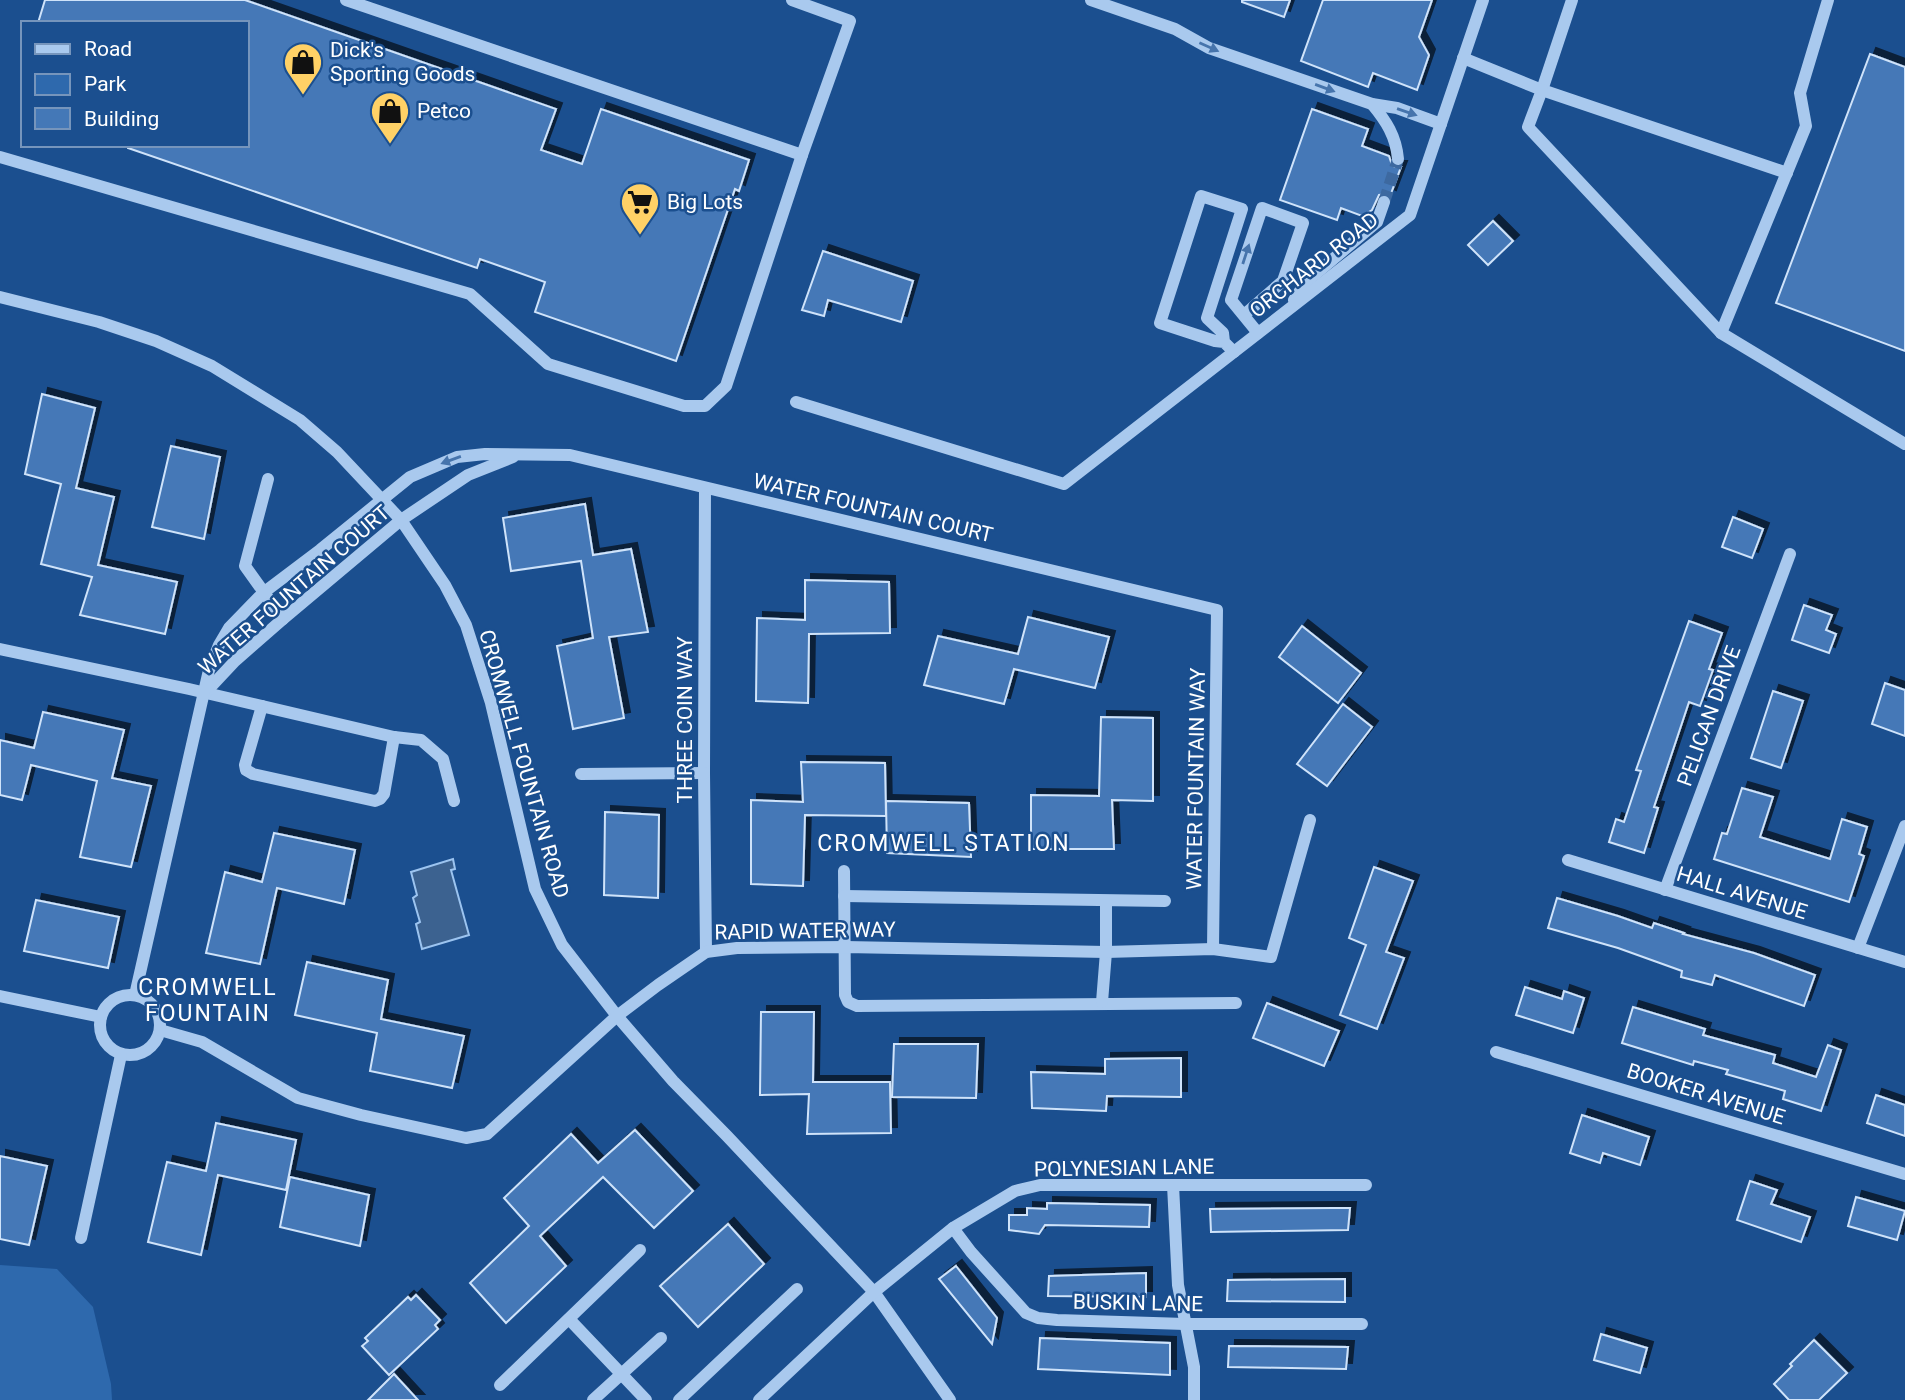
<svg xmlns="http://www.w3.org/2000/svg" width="1905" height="1400" font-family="Roboto,sans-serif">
  <defs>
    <filter id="shadow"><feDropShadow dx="6" dy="-6" stdDeviation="0" flood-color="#0009"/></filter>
  </defs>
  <rect width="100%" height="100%" fill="#1b4f8f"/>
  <!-- green -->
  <path fill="#2e69ad" d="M 0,1265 L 57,1269 L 93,1307 L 111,1384 L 112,1400 L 0,1400 Z"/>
  <!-- water -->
  <path fill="#3c6290" stroke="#9cc4f0" stroke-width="2" d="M 453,859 L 455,869 L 451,870 L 469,935 L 422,949 L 416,924 L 420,922 L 413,898 L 417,895 L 411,872 Z"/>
  <!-- building -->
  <g fill="#4478b7" stroke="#cfe3fa" stroke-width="2" filter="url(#shadow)">
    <path d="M 45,0 L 245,0 L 556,109 L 541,150 L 582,164 L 601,109 L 749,160 L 739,191 L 735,189 L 676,361 L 535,312 L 545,282 L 480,259 L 477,268 L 128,148 L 128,145 L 247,145 L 247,23 L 38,23 Z"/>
    <path d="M 1242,0 L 1290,0 L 1284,17 L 1242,2 Z"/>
    <path d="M 1323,0 L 1432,0 L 1419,37 L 1429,55 L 1417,90 L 1373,73 L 1368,87 L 1301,61 Z"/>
    <path d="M 1870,54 L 1905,67 L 1905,351 L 1776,303 Z"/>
    <path d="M 1312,109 L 1368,129 L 1362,146 L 1389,156 L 1392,165 L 1395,167 L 1401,167 L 1390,196 L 1386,194 L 1379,195 L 1372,210 L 1362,216 L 1341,208 L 1337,220 L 1280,200 Z"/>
    <path d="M 1493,221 L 1513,241 L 1488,265 L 1468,245 Z"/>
    <path d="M 823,251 L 913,281 L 901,322 L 828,300 L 824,316 L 802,310 Z"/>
    <path d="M 42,394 L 95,408 L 76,488 L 114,497 L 98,565 L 177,582 L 165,634 L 80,615 L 92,577 L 41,564 L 61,484 L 25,474 Z"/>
    <path d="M 171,446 L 220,457 L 204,539 L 152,527 Z"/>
    <path d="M 585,504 L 593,555 L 631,549 L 648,632 L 609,637 L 624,718 L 573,729 L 557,646 L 593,638 L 581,561 L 511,571 L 503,518 Z"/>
    <path d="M 1733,517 L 1763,529 L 1752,558 L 1722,547 Z"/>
    <path d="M 805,580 L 889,582 L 890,633 L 809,634 L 808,703 L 756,701 L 757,618 L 805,620 Z"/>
    <path d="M 1804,605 L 1832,615 L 1826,630 L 1836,634 L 1829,653 L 1792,640 Z"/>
    <path d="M 1028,617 L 1109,637 L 1095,688 L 1014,669 L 1004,704 L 924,685 L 938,636 L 1018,654 Z"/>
    <path d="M 1689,621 L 1722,633 L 1709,669 L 1713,670 L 1700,706 L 1689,702 L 1654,807 L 1658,808 L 1644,853 L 1609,842 L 1616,819 L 1624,822 L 1641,771 L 1636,770 Z"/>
    <path d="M 1302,626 L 1361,673 L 1338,703 L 1279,657 Z"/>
    <path d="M 1885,683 L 1905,690 L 1905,736 L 1872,724 Z"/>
    <path d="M 1773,691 L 1803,701 L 1781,768 L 1751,758 Z"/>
    <path d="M 1343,704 L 1372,727 L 1327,786 L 1297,764 Z"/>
    <path d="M 43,712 L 124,730 L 112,778 L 151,786 L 131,867 L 80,857 L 97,781 L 31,765 L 22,800 L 0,795 L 0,740 L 34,748 Z"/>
    <path d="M 1101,717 L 1153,718 L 1153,801 L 1112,800 L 1114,849 L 1031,849 L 1031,795 L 1099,796 Z"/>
    <path d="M 801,762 L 885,763 L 886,816 L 805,815 L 803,886 L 751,884 L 751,800 L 803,802 Z"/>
    <path d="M 1742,788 L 1773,797 L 1760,837 L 1830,859 L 1842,819 L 1867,827 L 1859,854 L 1864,856 L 1849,902 L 1714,859 L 1722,833 L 1727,834 Z"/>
    <path d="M 886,801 L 969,803 L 971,857 L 887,853 Z"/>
    <path d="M 605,812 L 659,815 L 658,898 L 604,895 Z"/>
    <path d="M 274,833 L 355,850 L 344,904 L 277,888 L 260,964 L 206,953 L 225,872 L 262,882 Z"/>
    <path d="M 1374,867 L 1413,881 L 1386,952 L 1404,958 L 1377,1029 L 1340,1015 L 1366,945 L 1349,938 Z"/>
    <path d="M 1557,898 L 1618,916 L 1652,928 L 1654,923 L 1684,933 L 1683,934 L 1754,953 L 1815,975 L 1804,1006 L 1715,975 L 1712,985 L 1681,977 L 1682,971 L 1618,948 L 1548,928 Z"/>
    <path d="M 36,900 L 119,917 L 108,968 L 24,951 Z"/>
    <path d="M 307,962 L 388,980 L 381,1019 L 464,1036 L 452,1088 L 370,1071 L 377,1033 L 295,1015 Z"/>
    <path d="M 1525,987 L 1562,999 L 1564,991 L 1584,998 L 1573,1033 L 1516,1015 Z"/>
    <path d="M 1267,1003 L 1339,1031 L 1324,1066 L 1253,1038 Z"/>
    <path d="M 1633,1007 L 1705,1029 L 1703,1035 L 1775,1055 L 1773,1063 L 1816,1077 L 1828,1045 L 1841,1050 L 1821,1111 L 1783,1099 L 1785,1091 L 1726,1074 L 1728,1070 L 1694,1061 L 1693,1065 L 1622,1043 Z"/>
    <path d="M 761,1012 L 814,1012 L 813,1082 L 890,1082 L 891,1133 L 807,1134 L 809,1094 L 760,1095 Z"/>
    <path d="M 894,1044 L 978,1044 L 976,1098 L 892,1097 Z"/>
    <path d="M 1181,1058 L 1181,1097 L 1107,1096 L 1106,1111 L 1032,1108 L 1031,1072 L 1105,1074 L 1105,1059 Z"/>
    <path d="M 1876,1095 L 1905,1105 L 1905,1136 L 1867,1123 Z"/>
    <path d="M 1582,1115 L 1649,1137 L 1640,1165 L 1603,1153 L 1600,1163 L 1570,1153 Z"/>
    <path d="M 216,1123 L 296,1140 L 286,1190 L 218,1175 L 201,1255 L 148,1242 L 167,1162 L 206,1171 Z"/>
    <path d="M 635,1130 L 693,1191 L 654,1228 L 603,1177 L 540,1236 L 566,1266 L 506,1323 L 470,1283 L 529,1226 L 504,1198 L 571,1134 L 598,1163 Z"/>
    <path d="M 0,1156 L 47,1166 L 29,1245 L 0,1239 Z"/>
    <path d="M 290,1177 L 369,1195 L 360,1246 L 280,1227 Z"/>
    <path d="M 1750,1181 L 1777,1190 L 1771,1204 L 1810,1217 L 1801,1242 L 1737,1220 Z"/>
    <path d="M 1856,1197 L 1905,1211 L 1897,1240 L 1848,1226 Z"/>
    <path d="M 1047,1203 L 1150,1205 L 1149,1227 L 1045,1225 L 1039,1234 L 1009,1230 L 1009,1215 L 1027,1215 L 1027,1208 L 1047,1209 Z"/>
    <path d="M 1334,1208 L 1350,1208 L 1348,1230 L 1211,1232 L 1210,1209 Z"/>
    <path d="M 728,1224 L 764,1264 L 698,1327 L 660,1286 Z"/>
    <path d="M 956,1266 L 997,1318 L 992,1344 L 939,1279 Z"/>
    <path d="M 1146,1273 L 1146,1297 L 1048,1296 L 1049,1276 Z"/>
    <path d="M 1345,1279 L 1345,1302 L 1227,1301 L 1228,1280 Z"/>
    <path d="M 416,1295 L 440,1320 L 435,1325 L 438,1329 L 389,1375 L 362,1346 L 368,1341 L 365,1338 L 408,1297 L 411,1300 Z"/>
    <path d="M 1601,1334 L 1647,1348 L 1640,1373 L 1594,1360 Z"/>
    <path d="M 1040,1338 L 1170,1343 L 1170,1375 L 1038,1369 Z"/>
    <path d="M 1814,1340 L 1847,1373 L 1819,1400 L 1789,1400 L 1774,1384 L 1792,1366 L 1790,1364 Z"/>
    <path d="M 1229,1346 L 1348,1347 L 1346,1369 L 1228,1367 Z"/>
    <path d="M 394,1374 L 418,1400 L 368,1400 Z"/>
  </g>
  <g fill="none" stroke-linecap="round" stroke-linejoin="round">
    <!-- minor-tunnel -->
    <path stroke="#3d69a0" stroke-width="12" stroke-dasharray="12 6" stroke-linecap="butt" d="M 1384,202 L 1398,159"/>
    <!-- minor -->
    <g stroke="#a9c9ee" stroke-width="12">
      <path d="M 346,0 L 802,155"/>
      <path d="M 1091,0 L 1175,29 L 1209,48 L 1372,104 L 1397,108 L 1441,124"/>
      <path d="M 1572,0 L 1542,90 L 1787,173"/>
      <path d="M 1463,58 L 1542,90 L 1528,127 L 1721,333 L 1806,126 L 1800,93 L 1828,0"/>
      <path d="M 1372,104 C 1386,121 1396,136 1398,159"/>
      <path d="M 0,157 L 470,294 L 548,364 L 684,406 L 705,406 L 726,386 L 802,155 L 850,21 L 792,0"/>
      <path d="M 0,297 L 99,322 L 156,341 L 212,366 L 300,420 L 337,452 L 401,520 L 445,585 L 466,625 L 491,703 L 535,889 L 562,945 L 617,1016 L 673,1081 L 727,1136 L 874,1292 L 950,1400"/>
      <path d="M 1294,300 L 1306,282 L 1377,222 L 1384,202"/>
      <path d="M 1244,315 L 1283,281 L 1303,223 L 1262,208 L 1231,300 L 1258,333"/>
      <path d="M 1721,333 L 1905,444"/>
      <path d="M 1224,342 L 1215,341 L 1160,323 L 1201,196 L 1242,209 L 1207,318 L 1223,333 L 1224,342 L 1234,352"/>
      <path d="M 796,402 L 1064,484 L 1410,215 L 1483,0"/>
      <path d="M 268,479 L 245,566 L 283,619"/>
      <path d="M 705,488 L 704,773 L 706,952"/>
      <path d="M 0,649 L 189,689 L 394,737 L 421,740 L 443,759 L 454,801"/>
      <path d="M 205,693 L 235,661 L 283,619 L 401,520 L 468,475 L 513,457"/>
      <path d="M 262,706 L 245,765 L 246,770 L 253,774 L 375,801 L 380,799 L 384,794 L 394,737"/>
      <path d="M 581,774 L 704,773"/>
      <path d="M 1568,860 L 1905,962"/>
      <path d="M 844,871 L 845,995 L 848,1002 L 857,1006 L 1236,1003"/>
      <path d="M 1665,890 L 1790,554"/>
      <path d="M 844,896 L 1165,901"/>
      <path d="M 1858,948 L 1905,826"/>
      <circle cx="130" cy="1025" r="30"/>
      <path d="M 135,995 L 209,670 L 219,645 L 229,628 L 263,593 L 320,550 L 410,477 L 457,457 L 485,454 L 570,455 L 1217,610 L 1213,949"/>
      <path d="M 0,996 L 101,1017"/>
      <path d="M 1102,1002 L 1106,952 L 1106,901"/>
      <path d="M 160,1030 L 202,1042 L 298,1098 L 361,1115 L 466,1138 L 487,1134 L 617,1016 L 658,985 L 706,952 L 737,948 L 845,947 L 1106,952 L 1213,949 L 1271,957 L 1310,820"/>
      <path d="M 1496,1052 L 1905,1174"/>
      <path d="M 1173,1185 L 1178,1285 L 1194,1367 L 1194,1400"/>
      <path d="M 953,1228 L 971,1252 L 1026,1313 L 1038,1318 L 1057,1320 L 1185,1324 L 1362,1324"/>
      <path d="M 81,1238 L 121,1055"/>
      <path d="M 569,1319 L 646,1400"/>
      <path d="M 500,1385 L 640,1250"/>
      <path d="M 593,1400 L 661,1338"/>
      <path d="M 679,1400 L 797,1289"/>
      <path d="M 759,1400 L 874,1292 L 953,1228 L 1015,1191 L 1040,1185 L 1366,1185"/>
    </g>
  </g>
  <!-- one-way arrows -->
  <defs><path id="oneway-solid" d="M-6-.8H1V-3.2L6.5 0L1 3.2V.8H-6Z" transform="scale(1.75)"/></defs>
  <g fill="#4674ac">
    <use href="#oneway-solid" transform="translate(1209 47) rotate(24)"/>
    <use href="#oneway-solid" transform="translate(1325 88) rotate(20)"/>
    <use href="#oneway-solid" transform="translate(1407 112) rotate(19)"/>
    <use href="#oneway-solid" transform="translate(1246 254) rotate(-72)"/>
    <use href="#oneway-solid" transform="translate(451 460) rotate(160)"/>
  </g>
  <!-- icons -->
  <defs>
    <g id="shop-pin" transform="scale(2.0125)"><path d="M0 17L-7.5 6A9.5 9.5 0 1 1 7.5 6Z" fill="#ffd166" stroke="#1b4f8f"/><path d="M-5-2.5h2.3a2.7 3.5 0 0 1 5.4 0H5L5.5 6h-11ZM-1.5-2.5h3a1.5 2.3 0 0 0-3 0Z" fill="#111"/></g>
    <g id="supermarket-pin" transform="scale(2.0125)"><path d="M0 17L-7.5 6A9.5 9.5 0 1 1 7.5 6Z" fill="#ffd166" stroke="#1b4f8f"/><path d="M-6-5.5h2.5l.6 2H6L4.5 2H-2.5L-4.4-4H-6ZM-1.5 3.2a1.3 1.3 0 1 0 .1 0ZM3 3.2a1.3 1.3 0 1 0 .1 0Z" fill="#111"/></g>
  </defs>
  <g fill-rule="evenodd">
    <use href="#shop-pin" x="303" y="62"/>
    <use href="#shop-pin" x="390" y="111"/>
    <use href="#supermarket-pin" x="640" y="202"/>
  </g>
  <g text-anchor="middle" stroke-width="5" stroke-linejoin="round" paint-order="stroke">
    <!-- poi labels -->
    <g font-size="21" fill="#fff" stroke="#1b4f8f" text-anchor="start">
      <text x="330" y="57">Dick's<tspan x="330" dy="24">Sporting Goods</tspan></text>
      <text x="417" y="118">Petco</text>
      <text x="667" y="209">Big Lots</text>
    </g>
    <!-- street labels -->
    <g font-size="21" fill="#fff" stroke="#1b4f8f">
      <text transform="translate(1314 265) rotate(-38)" y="7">ORCHARD ROAD</text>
      <text transform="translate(873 508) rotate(13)" y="7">WATER FOUNTAIN COURT</text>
      <text transform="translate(294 590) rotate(-41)" y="7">WATER FOUNTAIN COURT</text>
      <text transform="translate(1709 716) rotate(-70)" y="7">PELICAN DRIVE</text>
      <text transform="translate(685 720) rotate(-90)" y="7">THREE COIN WAY</text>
      <text transform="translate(524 764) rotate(74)" y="7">CROMWELL FOUNTAIN ROAD</text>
      <text transform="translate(1196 779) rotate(-89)" y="7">WATER FOUNTAIN WAY</text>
      <text transform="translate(1742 893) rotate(17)" y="7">HALL AVENUE</text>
      <text transform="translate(805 931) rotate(-1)" y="7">RAPID WATER WAY</text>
      <text transform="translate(1706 1094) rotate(17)" y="7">BOOKER AVENUE</text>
      <text transform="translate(1124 1168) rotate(-1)" y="7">POLYNESIAN LANE</text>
      <text transform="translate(1138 1303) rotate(1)" y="7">BUSKIN LANE</text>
    </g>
    <!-- neighbourhood labels -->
    <g font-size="23" letter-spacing="2" fill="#fff" stroke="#1b4f8f">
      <text x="944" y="851">CROMWELL STATION</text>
      <text x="208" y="995">CROMWELL<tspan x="208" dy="26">FOUNTAIN</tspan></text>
    </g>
  </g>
  <!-- legend -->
  <rect x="21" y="21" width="228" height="126" fill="#1b4f8f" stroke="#7695bc" stroke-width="2"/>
  <rect x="35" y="44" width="35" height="10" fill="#a9c9ee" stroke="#7695bc" stroke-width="2"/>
  <text x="84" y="56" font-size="21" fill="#ffffff">Road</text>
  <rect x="35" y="74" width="35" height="21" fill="#2e69ad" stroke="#7695bc" stroke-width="2"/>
  <text x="84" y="91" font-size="21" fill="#ffffff">Park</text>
  <rect x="35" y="108" width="35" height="21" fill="#4478b7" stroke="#7695bc" stroke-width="2"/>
  <text x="84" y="126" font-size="21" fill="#ffffff">Building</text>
</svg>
